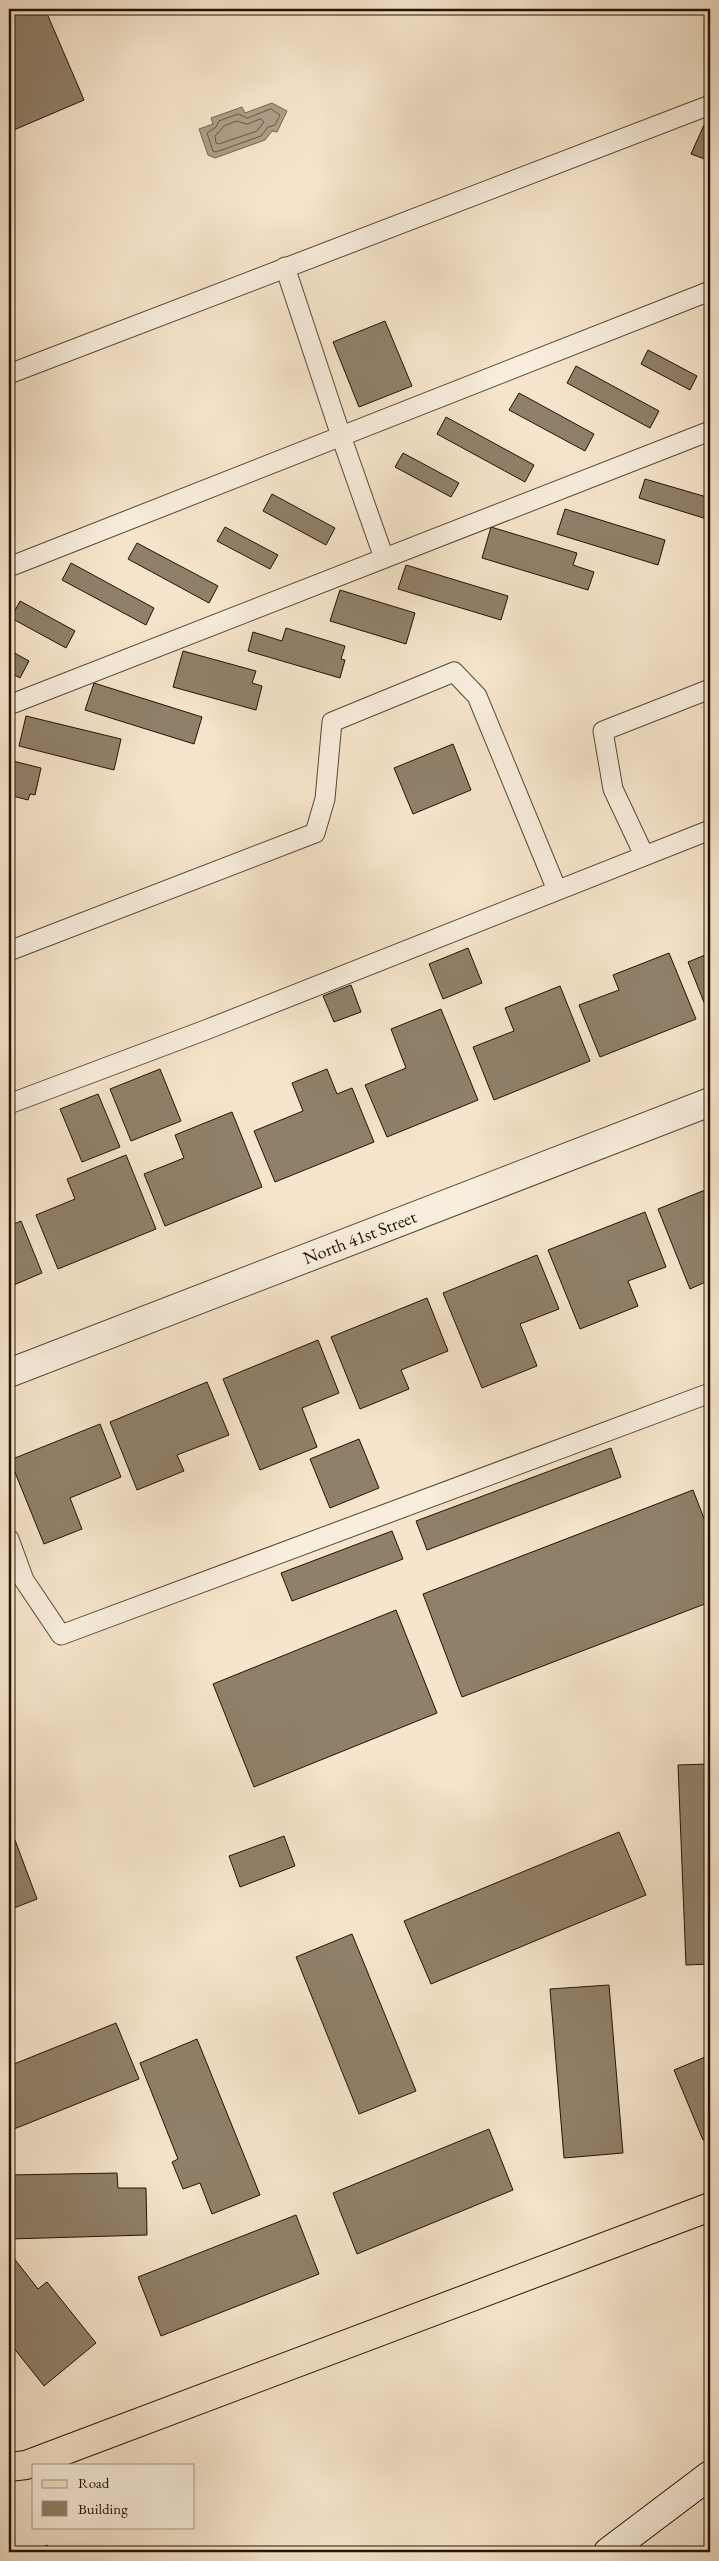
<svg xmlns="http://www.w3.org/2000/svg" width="719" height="2561" font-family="'EB Garamond',serif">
  <rect width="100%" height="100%" fill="#f6e5cc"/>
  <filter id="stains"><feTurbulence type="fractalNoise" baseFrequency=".004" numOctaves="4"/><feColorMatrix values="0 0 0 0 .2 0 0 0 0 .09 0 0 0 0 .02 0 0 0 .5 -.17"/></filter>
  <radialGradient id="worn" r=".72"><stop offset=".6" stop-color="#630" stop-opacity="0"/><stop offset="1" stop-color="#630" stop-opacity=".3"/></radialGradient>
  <!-- water -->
  <path fill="#ae9d87" stroke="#766551" d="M 272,103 L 287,111 L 277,132 L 272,131 L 265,140 L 215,158 L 208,155 L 199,129 L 213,124 L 211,118 L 242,107 L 245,113 Z"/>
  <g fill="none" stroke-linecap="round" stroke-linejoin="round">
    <!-- shore -->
    <g stroke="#685844" stroke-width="1">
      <path d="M 271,109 L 280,115 L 275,125 L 268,127 L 261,136 L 216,152 L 213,151 L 207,133 L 216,127 L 219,121 L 238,114 L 247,118 Z"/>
      <path d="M 261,119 L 264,122 L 257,131 L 219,144 L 216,143 L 215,136 L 224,126 L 236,121 L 247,124 Z"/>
    </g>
  </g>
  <!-- building -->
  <g fill="#90806a" stroke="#221200">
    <path d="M 9,9 L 45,9 L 84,100 L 9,132 Z"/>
    <path d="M 704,125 L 710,128 L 710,161 L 691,154 Z"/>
    <path d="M 385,321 L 412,386 L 359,407 L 333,342 Z"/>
    <path d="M 648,350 L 697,376 L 690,390 L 641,364 Z"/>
    <path d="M 576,366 L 659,411 L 650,428 L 567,383 Z"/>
    <path d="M 519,393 L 594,434 L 585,451 L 509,410 Z"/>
    <path d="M 446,417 L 534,465 L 525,482 L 437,434 Z"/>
    <path d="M 403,453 L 459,483 L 451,497 L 395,467 Z"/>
    <path d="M 645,479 L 710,498 L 710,520 L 639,498 Z"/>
    <path d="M 272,494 L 335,528 L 326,545 L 263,511 Z"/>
    <path d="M 565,509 L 665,540 L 658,565 L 557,534 Z"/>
    <path d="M 225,527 L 278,555 L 270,569 L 217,541 Z"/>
    <path d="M 491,527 L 577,553 L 573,565 L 594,572 L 588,590 L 482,558 Z"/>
    <path d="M 137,543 L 218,586 L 209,603 L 128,559 Z"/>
    <path d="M 71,563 L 154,608 L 146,625 L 62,580 Z"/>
    <path d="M 406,565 L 508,596 L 501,620 L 398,589 Z"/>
    <path d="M 340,590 L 415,613 L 406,644 L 330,621 Z"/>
    <path d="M 20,601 L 75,631 L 66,648 L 11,618 Z"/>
    <path d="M 286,628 L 345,646 L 341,659 L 345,660 L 340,678 L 248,651 L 253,632 L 282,641 Z"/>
    <path d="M 9,650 L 29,661 L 20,678 L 9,672 Z"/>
    <path d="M 183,651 L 256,671 L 252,683 L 262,686 L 256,710 L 173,687 Z"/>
    <path d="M 94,683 L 202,717 L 194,744 L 85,710 Z"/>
    <path d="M 26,716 L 121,739 L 114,770 L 19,746 Z"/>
    <path d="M 453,744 L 471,790 L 413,814 L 394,768 Z"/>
    <path d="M 9,760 L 41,768 L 35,795 L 30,794 L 28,800 L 9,795 Z"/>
    <path d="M 468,948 L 482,983 L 443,999 L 429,964 Z"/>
    <path d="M 669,953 L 696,1019 L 600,1057 L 579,1005 L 619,990 L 613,975 Z"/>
    <path d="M 710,953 L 710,1014 L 709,1015 L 688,962 Z"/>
    <path d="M 351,985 L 361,1012 L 334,1022 L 323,996 Z"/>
    <path d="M 560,986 L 590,1061 L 494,1100 L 473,1047 L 514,1031 L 505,1008 Z"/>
    <path d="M 441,1009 L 478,1100 L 387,1137 L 365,1085 L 406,1068 L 391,1029 Z"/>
    <path d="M 160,1069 L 181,1121 L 131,1141 L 110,1089 Z"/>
    <path d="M 327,1069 L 337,1094 L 352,1088 L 374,1142 L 275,1182 L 254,1131 L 303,1111 L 292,1083 Z"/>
    <path d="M 98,1094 L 120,1147 L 82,1162 L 60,1109 Z"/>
    <path d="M 232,1112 L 262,1187 L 165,1226 L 144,1174 L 184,1158 L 175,1135 Z"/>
    <path d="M 126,1155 L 156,1229 L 58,1269 L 36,1215 L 75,1199 L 67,1179 Z"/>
    <path d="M 710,1188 L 710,1280 L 690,1289 L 658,1209 Z"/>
    <path d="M 645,1212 L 666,1267 L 628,1281 L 638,1306 L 580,1329 L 548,1250 Z"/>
    <path d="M 21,1221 L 42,1273 L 9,1287 L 9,1226 Z"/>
    <path d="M 537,1255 L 559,1309 L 520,1324 L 537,1366 L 482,1388 L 443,1293 Z"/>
    <path d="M 427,1298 L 448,1351 L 401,1370 L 409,1389 L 360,1409 L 331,1337 Z"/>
    <path d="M 318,1340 L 339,1393 L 302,1408 L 317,1447 L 260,1470 L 223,1379 Z"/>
    <path d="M 207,1382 L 229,1435 L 177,1455 L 184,1471 L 137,1490 L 110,1422 Z"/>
    <path d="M 100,1424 L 121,1477 L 70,1498 L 82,1529 L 44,1544 L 10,1460 Z"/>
    <path d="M 359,1439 L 379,1488 L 330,1508 L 310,1459 Z"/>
    <path d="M 611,1448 L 621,1477 L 427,1550 L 416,1521 Z"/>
    <path d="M 693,1490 L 710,1534 L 710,1602 L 462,1697 L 423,1594 Z"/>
    <path d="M 392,1531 L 403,1559 L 292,1601 L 281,1573 Z"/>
    <path d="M 396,1610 L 437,1713 L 254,1787 L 213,1684 Z"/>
    <path d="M 710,1764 L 710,1964 L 686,1965 L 678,1765 Z"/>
    <path d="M 9,1824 L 37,1899 L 9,1910 Z"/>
    <path d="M 619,1832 L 646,1895 L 431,1984 L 404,1921 Z"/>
    <path d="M 284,1836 L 295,1866 L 240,1887 L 229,1856 Z"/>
    <path d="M 352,1934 L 416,2091 L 359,2114 L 296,1957 Z"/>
    <path d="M 609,1985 L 623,2153 L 564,2158 L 550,1989 Z"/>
    <path d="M 116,2023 L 139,2079 L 9,2131 L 9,2066 Z"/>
    <path d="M 197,2039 L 260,2195 L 212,2214 L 200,2183 L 183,2189 L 172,2162 L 178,2159 L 140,2063 Z"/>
    <path d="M 710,2055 L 710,2138 L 703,2140 L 674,2070 Z"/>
    <path d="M 489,2129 L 513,2190 L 357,2254 L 333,2193 Z"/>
    <path d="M 117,2173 L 118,2188 L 146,2188 L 147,2235 L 9,2239 L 9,2175 Z"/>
    <path d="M 296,2215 L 319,2274 L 161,2336 L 138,2277 Z"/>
    <path d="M 9,2252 L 38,2289 L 47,2282 L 96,2343 L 44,2386 L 9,2342 Z"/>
    <path d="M 47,2545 L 50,2552 L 43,2552 L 41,2548 Z"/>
  </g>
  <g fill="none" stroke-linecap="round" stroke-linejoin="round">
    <!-- service casing -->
    <g stroke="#574733" stroke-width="21">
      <g id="service">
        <path d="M 285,267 L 341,436 L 384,558"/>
        <path d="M 9,374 L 710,105"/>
        <path d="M 9,567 L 710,291"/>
        <path d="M 9,705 L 710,431"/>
        <path d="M 644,855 L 613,789 L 603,731 L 710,689"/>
        <path d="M 9,951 L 315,833 L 325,799 L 332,722 L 454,672 L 477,696 L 557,890"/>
        <path d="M 9,1104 L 208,1029 L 710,830"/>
        <path d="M 9,1539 L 24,1580 L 61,1635 L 710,1393"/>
      </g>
    </g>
    <!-- minor casing -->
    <g stroke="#574733" stroke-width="30">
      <g id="minor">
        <path id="s1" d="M 9,1373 L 710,1102"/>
      </g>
    </g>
    <!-- secondary casing -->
    <g stroke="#221200" stroke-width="30">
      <path id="secondary" d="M 608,2552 L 710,2475"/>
    </g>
    <!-- primary casing -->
    <g stroke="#221200" stroke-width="30">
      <path id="primary" d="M 9,2467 L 26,2465 L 710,2207"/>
    </g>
    <!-- service -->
    <use href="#service" stroke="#f9eede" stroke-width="19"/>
    <!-- minor -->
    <use href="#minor" stroke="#f9eede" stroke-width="28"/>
    <!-- secondary -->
    <use href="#secondary" stroke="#f9eede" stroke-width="28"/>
    <!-- primary -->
    <use href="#primary" stroke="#f6e5cc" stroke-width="28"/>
  </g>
  <g text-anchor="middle" stroke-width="4" stroke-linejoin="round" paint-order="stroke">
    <!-- street labels -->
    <g font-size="18" fill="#221200" stroke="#f9eede">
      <text dy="6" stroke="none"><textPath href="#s1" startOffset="376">North 41st Street</textPath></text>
    </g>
  </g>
  <!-- margin -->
  <rect width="719" height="2561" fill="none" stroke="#f6e5cc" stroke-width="30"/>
  <rect x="10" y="10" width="699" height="2541" fill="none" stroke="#221200" stroke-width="2.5"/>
  <rect x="15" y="15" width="689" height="2531" fill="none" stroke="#221200"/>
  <!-- legend -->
  <rect x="32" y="2464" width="162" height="65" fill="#f9eede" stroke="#a39685"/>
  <rect x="42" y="2480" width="25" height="8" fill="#f6e5cc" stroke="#a39685"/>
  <text x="78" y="2488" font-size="15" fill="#221200">Road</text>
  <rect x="42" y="2501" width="25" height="15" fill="#90806a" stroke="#a39685"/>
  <text x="78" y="2514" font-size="15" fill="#221200">Building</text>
  <rect width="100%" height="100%" filter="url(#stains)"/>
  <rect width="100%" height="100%" fill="url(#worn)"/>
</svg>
